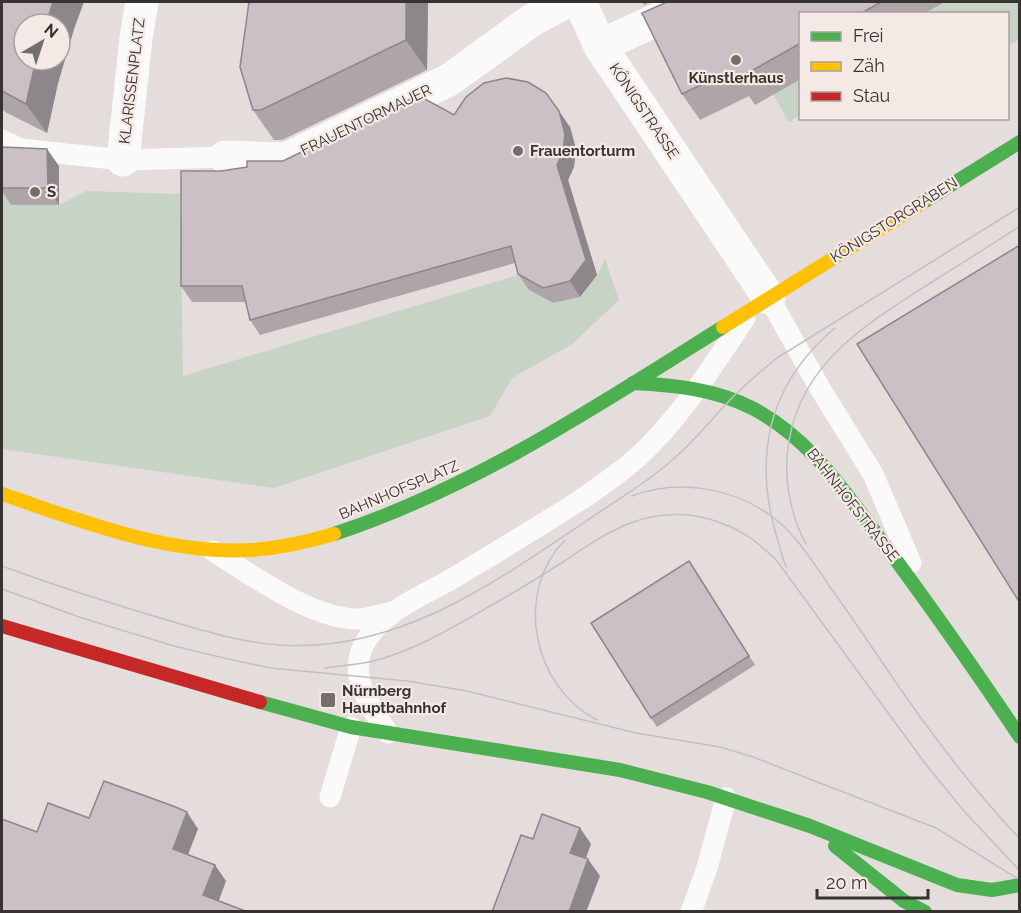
<svg xmlns="http://www.w3.org/2000/svg" width="1021" height="913" font-family="Raleway,sans-serif">
  <rect width="100%" height="100%" fill="#e4dddc"/>
  <!-- green -->
  <g fill="#c6d3c5">
    <path d="M 945,2 L 1019,2 L 1019,39 L 1008,46 L 1008,14 L 923,13 Z"/>
    <path d="M 800,79 L 800,115 L 789,122 L 773,94 Z"/>
    <path d="M 2,185 L 59,205 L 86,191 L 180,194 L 183,376 L 525,273 L 529,290 L 553,303 L 581,297 L 597,275 L 605,259 L 619,300 L 571,345 L 512,378 L 490,416 L 274,488 L 2,449 Z"/>
  </g>
  <g fill="none" stroke-linecap="round" stroke-linejoin="round">
    <!-- lane -->
    <g stroke="#fbfafa" stroke-width="21">
      <path d="M 2,140 L 21,149 L 123,160 L 225,157"/>
      <path d="M 769,298 L 821,390 L 873,474 L 911,563"/>
      <path d="M 213,551 C 252,575 310,618 356,619 C 368,619 382,614 393,612"/>
      <path d="M 388,733 C 369,705 345,673 367,639 C 387,608 425,595 455,577 C 497,552 538,527 579,501 C 598,488 623,471 640,455 C 681,417 714,364 745,318"/>
      <path d="M 330,797 L 351,727"/>
      <path d="M 691,912 L 707,868 L 726,798"/>
    </g>
    <!-- street -->
    <g stroke="#fbfafa" stroke-width="33">
      <path d="M 580,2 L 600,46 L 769,298"/>
      <path d="M 600,46 L 695,2"/>
      <path d="M 225,157 L 286,159 L 449,80 L 532,20 L 566,2"/>
      <path d="M 123,160 L 136,38 L 142,2"/>
    </g>
    <!-- fast -->
    <g stroke="#4caf50" stroke-width="14">
      <path d="M 922,203 L 1020,142"/>
      <path d="M 633,383 C 674,385 715,389 752,408 C 809,437 844,491 881,540 C 929,604 975,670 1020,737"/>
      <path d="M 334,534 C 474,488 599,405 723,327"/>
      <path d="M 260,702 L 351,727 L 620,770 L 707,792 L 810,826 L 957,885 L 992,890 L 1020,885"/>
      <path d="M 835,846 L 904,901 L 925,912"/>
    </g>
    <!-- slow -->
    <g stroke="#ffc107" stroke-width="14">
      <path d="M 723,327 L 922,203"/>
      <path d="M 2,494 C 82,521 166,555 252,550 C 280,548 307,542 334,534"/>
    </g>
    <!-- jam -->
    <path stroke="#c62828" stroke-width="14" d="M 2,626 L 260,702"/>
    <!-- tram -->
    <g stroke="#c2c0c0" stroke-width="1.5">
      <path d="M 632,496 C 678,479 730,487 770,515 C 795,533 811,559 828,584 C 846,609 863,634 880,659 C 922,722 968,784 1020,839"/>
      <path d="M 565,540 C 513,593 533,687 597,720"/>
      <path d="M 806,544 C 792,518 785,486 787,456 C 794,370 857,330 924,287 C 956,267 988,247 1020,226"/>
      <path d="M 2,566 C 59,587 116,605 174,622 C 208,632 245,643 280,645 C 396,653 493,584 585,522 C 613,502 644,485 670,462 C 692,444 710,421 730,400 C 744,385 761,371 777,358 L 1020,207"/>
      <path d="M 786,567 C 781,554 778,541 774,527 C 754,449 772,381 835,328"/>
      <path d="M 2,589 L 82,618 L 174,646 L 224,658 L 270,668 L 407,681 L 467,691 L 636,733 L 720,747 L 753,757 L 936,828 L 1020,880"/>
      <path d="M 324,668 C 339,666 354,665 369,662 C 417,651 462,622 504,598 C 525,586 546,573 566,560 C 611,529 652,504 709,519 C 739,528 755,539 777,561 L 924,762 L 963,810 L 1020,871"/>
    </g>
  </g>
  <!-- wall -->
  <g fill="#aea5a9">
    <path d="M 2,2 L 74,29 L 58,83 L 47,133 L 5,112 L 2,108 Z"/>
    <path d="M 249,2 L 428,2 L 427,70 L 282,140 L 274,140 L 253,110 Z"/>
    <path d="M 642,2 L 651,2 L 644,5 Z"/>
    <path d="M 667,2 L 945,2 L 923,14 L 801,14 L 801,79 L 755,105 L 749,96 L 700,120 L 682,94 Z"/>
    <path d="M 454,115 L 570,127 L 576,149 L 574,167 L 568,180 L 597,275 L 580,297 L 553,303 L 529,290 L 518,274 L 515,263 L 260,335 L 250,320 L 246,302 L 192,302 L 181,286 L 221,171 L 283,161 Z"/>
    <path d="M 2,147 L 59,166 L 59,205 L 11,205 L 2,191 Z"/>
    <path d="M 695,570 L 755,665 L 657,727 L 651,718 Z"/>
  </g>
  <!-- shaded-wall -->
  <g fill="#8d868a">
    <path d="M 53,2 L 84,2 L 74,29 L 58,83 L 47,133 L 26,104 L 36,60 L 60,60 L 60,24 L 46,24 Z"/>
    <path d="M 406,2 L 428,2 L 427,70 L 406,40 Z"/>
    <path d="M 559,111 L 570,127 L 576,149 L 574,167 L 568,180 L 597,275 L 580,297 L 570,281 L 557,165 Z"/>
    <path d="M 47,149 L 59,166 L 59,205 L 48,188 Z"/>
    <path d="M 187,812 L 198,829 L 184,865 L 173,849 Z"/>
    <path d="M 580,828 L 591,844 L 582,869 L 570,853 Z"/>
    <path d="M 588,859 L 600,876 L 586,912 L 569,912 Z"/>
    <path d="M 215,865 L 226,881 L 215,911 L 203,895 Z"/>
  </g>
  <!-- building -->
  <g fill="#cac0c5" stroke="#8d868a" stroke-width="1.5">
    <path d="M 2,2 L 53,2 L 46,24 L 24,24 L 24,60 L 36,60 L 26,104 L 2,91 Z"/>
    <path d="M 249,2 L 406,2 L 406,40 L 261,110 L 253,110 L 240,67 Z"/>
    <path d="M 667,2 L 881,2 L 860,14 L 801,14 L 801,43 L 737,79 L 732,70 L 682,94 L 642,13 Z"/>
    <path d="M 506,78 L 528,82 L 546,93 L 559,111 L 565,134 L 563,152 L 557,165 L 586,260 L 570,281 L 543,288 L 518,274 L 511,246 L 250,320 L 242,286 L 181,286 L 181,171 L 221,171 L 247,167 L 247,161 L 283,161 L 418,95 L 454,115 L 466,97 L 484,83 Z"/>
    <path d="M 2,147 L 47,149 L 48,188 L 2,188 Z"/>
    <path d="M 1020,245 L 1020,603 L 857,344 Z"/>
    <path d="M 689,561 L 749,656 L 651,718 L 591,623 Z"/>
    <path d="M 104,781 L 173,806 L 187,812 L 173,849 L 215,865 L 203,895 L 248,912 L 2,912 L 2,819 L 37,832 L 48,803 L 89,818 Z"/>
    <path d="M 542,814 L 580,828 L 570,853 L 588,859 L 569,912 L 492,912 L 521,835 L 533,839 Z"/>
  </g>
  <!-- markers -->
  <g fill="#746e6d" stroke="#f4e9e5" stroke-width="2">
    <circle cx="736" cy="60" r="6"/>
    <circle cx="518" cy="151" r="6"/>
    <circle cx="35" cy="192" r="6"/>
    <rect x="320" y="692" width="16" height="16" rx="3"/>
  </g>
  <g text-anchor="middle" stroke-width="4.5" stroke-linejoin="round" paint-order="stroke">
    <!-- poi labels -->
    <g font-size="15" font-weight="bold" fill="#373331" stroke="#f4e9e5" text-anchor="start">
      <text x="736" y="83" text-anchor="middle">Künstlerhaus</text>
      <text x="530" y="156">Frauentorturm</text>
      <text x="47" y="197">S</text>
      <text x="342" y="696">Nürnberg<tspan x="342" dy="17">Hauptbahnhof</tspan></text>
    </g>
    <!-- street labels -->
    <g font-size="15" fill="#373331" stroke="#f4e9e5">
      <text transform="translate(132 81) rotate(-83)" y="5">KLARISSENPLATZ</text>
      <text transform="translate(644 111) rotate(56)" y="5">KÖNIGSTRASSE</text>
      <text transform="translate(366 120) rotate(-26)" y="5">FRAUENTORMAUER</text>
      <text transform="translate(894 220) rotate(-32)" y="5">KÖNIGSTORGRABEN</text>
      <text transform="translate(399 490) rotate(-23)" y="5">BAHNHOFSPLATZ</text>
      <text transform="translate(853 505) rotate(52)" y="5">BAHNHOFSTRASSE</text>
    </g>
  </g>
  <!-- border -->
  <rect width="1021" height="913" fill="none" stroke="#373331" stroke-width="6"/>
  <!-- legend -->
  <rect x="799" y="12" width="210" height="108" fill="#f4e9e5" stroke="#a8a09d" stroke-width="1.5"/>
  <rect x="811" y="32" width="30" height="9" fill="#4caf50" stroke="#a8a09d" stroke-width="1.5"/>
  <text x="853" y="42" font-size="18" fill="#373331">Frei</text>
  <rect x="811" y="62" width="30" height="9" fill="#ffc107" stroke="#a8a09d" stroke-width="1.5"/>
  <text x="853" y="72" font-size="18" fill="#373331">Zäh</text>
  <rect x="811" y="92" width="30" height="9" fill="#c62828" stroke="#a8a09d" stroke-width="1.5"/>
  <text x="853" y="102" font-size="18" fill="#373331">Stau</text>
  <!-- north arrow -->
  <g transform="translate(42 42) rotate(39)"><circle r="28" fill="#f4e9e5" stroke="#a8a09d" stroke-width="1.5"/>
  <path d="M0-4.5L10 22L0 15L-10 22Z" fill="#746e6d"/>
  <text y="-9" font-size="16" font-weight="bold" text-anchor="middle" fill="#373331">N</text>
  </g>
  <!-- scale -->
  <path d="M817 889v9h111v-9" fill="none" stroke="#373331" stroke-width="3"/>
  <text x="826" y="889" font-size="18" fill="#373331" stroke="#f4e9e5" stroke-width="4.5" paint-order="stroke">20 m</text>
</svg>
